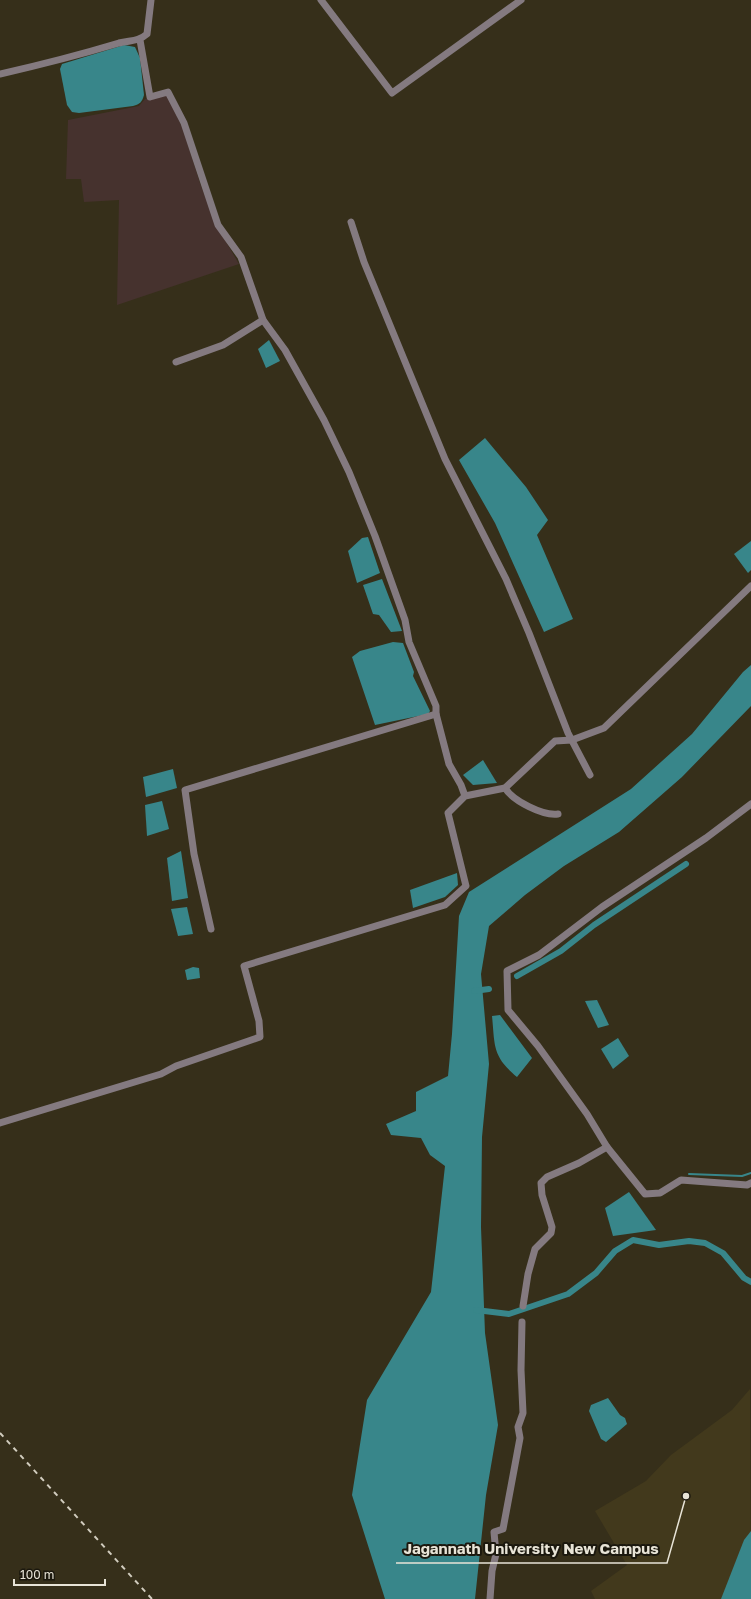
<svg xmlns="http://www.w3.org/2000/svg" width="751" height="1599" font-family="'Golos Text',sans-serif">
  <rect width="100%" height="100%" fill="#362f1a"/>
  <!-- built -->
  <path fill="#42391c" d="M 750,1389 L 751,1599 L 595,1599 L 591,1591 L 627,1565 L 595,1511 L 646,1481 L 671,1455 L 732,1410 Z"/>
  <!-- industrial -->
  <path fill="#46322e" d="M 166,94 L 183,129 L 200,183 L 216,225 L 239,264 L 117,305 L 119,200 L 84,202 L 81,179 L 66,179 L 68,120 L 139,106 L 145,99 Z"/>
  <!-- water -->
  <g fill="#38868a">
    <path d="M 124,45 L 135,47 L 140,58 L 144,95 C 142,102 140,104 133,106 L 79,113 L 72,112 L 67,105 L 60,69 L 62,64 Z"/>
    <path d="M 269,340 L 280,361 L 266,368 L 258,349 Z"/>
    <path d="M 485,438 L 526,487 L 548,520 L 537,535 L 573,619 L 544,632 L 495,523 L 459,460 Z"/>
    <path d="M 368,537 L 380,573 L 357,583 L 348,551 L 362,538 Z"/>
    <path d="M 751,541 L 751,570 L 748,573 L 734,554 Z"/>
    <path d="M 382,579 L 402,631 L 391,632 L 379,615 L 373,614 L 363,585 Z"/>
    <path d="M 393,642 L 403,643 L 414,672 L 413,676 L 430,711 L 428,714 L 375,725 L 352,657 L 360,651 Z"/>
    <path d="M 751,665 L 751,706 L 682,777 L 619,832 L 564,866 L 525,895 L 489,926 L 481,974 L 489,1064 L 482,1137 L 481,1227 L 485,1333 L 498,1425 L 486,1495 L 475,1599 L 385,1599 L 352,1495 L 367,1400 L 431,1292 L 445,1166 L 430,1155 L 421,1138 L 391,1135 L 386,1124 L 416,1111 L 416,1092 L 448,1076 L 452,1034 L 459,916 L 469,892 L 631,789 L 692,734 L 743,672 Z"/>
    <path d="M 483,760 L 497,783 L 473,785 L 463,775 Z"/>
    <path d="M 173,769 L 177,788 L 146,797 L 143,777 Z"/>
    <path d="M 162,801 L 169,829 L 147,836 L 145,805 Z"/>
    <path d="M 181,851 L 188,898 L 172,901 L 167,858 Z"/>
    <path d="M 457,873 L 458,885 L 445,897 L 413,908 L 410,890 Z"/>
    <path d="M 187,907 L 193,934 L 178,936 L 171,909 Z"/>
    <path d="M 193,967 L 199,968 L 200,978 L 187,980 L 185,970 Z"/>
    <path d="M 597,1000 L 609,1025 L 598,1028 L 585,1001 Z"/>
    <path d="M 500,1015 L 532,1058 L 517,1077 C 492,1056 495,1046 492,1016 Z"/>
    <path d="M 618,1038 L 629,1056 L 613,1069 L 601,1049 Z"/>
    <path d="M 629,1192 L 656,1230 L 613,1236 L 605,1208 Z"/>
    <path d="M 608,1398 L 620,1415 L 625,1418 L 627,1424 L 606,1442 L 601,1439 L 589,1411 L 591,1405 Z"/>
    <path d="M 751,1531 L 751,1599 L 721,1599 L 744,1540 Z"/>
  </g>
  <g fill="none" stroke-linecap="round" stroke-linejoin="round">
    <!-- stream -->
    <path stroke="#38868a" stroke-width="2" d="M 689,1174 L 742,1176 L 751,1173"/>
    <!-- canal -->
    <g stroke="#38868a" stroke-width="6">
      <path d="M 517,976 L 561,951 L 594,925 L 686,864"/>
      <path d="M 474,991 L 489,989"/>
      <path d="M 476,1310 L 509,1314 L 568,1294 L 596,1273 L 615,1251 L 633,1240 L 659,1245 L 689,1241 L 705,1243 L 723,1253 L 744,1278 L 751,1282"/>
    </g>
    <!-- street -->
    <g stroke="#847a80" stroke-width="7">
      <path d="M 321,0 L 392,93 L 521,0"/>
      <path d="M 140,40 L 150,97 L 168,92 L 184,123 L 218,225 L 241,257 L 263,320 L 285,350 L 324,420 L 349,472 L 375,536 L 405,620 L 409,642 L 436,706 L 436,714 L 449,764 L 461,785 L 465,796"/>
      <path d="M 0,74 C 40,65 79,55 119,43 C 130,40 138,42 147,34 L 151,0"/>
      <path d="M 351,222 L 364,262 L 445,459 L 506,579 L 529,633 L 568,733 L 590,775"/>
      <path d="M 176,362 L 223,345 L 263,320"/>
      <path d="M 505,788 C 513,801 543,816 558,814"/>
      <path d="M 751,804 L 706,838 L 602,907 L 539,955 L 507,971 L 508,1010 L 538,1046 L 587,1114 L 607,1147 L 645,1194 L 660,1193 L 681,1180 L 747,1185 L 751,1183"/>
      <path d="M 211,929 L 194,854 L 185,790 L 436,714"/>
      <path d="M 0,1123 L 161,1074 L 176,1066 L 260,1037 L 259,1021 L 244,966 L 445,905 L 466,886 L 448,813 L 465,796 L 505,788 L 555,741 L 572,740 L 604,728 L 751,586"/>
      <path d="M 523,1306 L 528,1274 L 535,1249 L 551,1233 L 552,1227 L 542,1195 L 541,1183 L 547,1177 L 579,1163 L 607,1147"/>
      <path d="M 490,1599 L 492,1571 L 496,1554 L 494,1532 L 503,1529 L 520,1438 L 518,1427 L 523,1413 L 521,1370 L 522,1322"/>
    </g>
    <!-- rail -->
    <path stroke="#d1ccbe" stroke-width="2" stroke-dasharray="5 5" stroke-linecap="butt" d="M 0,1433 L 152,1599"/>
  </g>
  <!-- callouts -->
  <path fill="none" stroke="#e8e4d7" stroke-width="1.5" d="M686 1496L667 1563H396"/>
  <circle fill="#e8e4d7" stroke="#1b180e" stroke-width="1.5" cx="686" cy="1496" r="4"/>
  <g font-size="15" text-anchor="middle" font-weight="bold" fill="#e8e4d7" stroke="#1b180e" stroke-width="4" stroke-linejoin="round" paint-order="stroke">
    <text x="531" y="1554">Jagannath University New Campus</text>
  </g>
  <!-- scale -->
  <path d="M14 1579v6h91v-6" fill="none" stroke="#e8e4d7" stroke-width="2"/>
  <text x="20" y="1579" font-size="12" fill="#e8e4d7" stroke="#1b180e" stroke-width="3" paint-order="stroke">100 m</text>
</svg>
